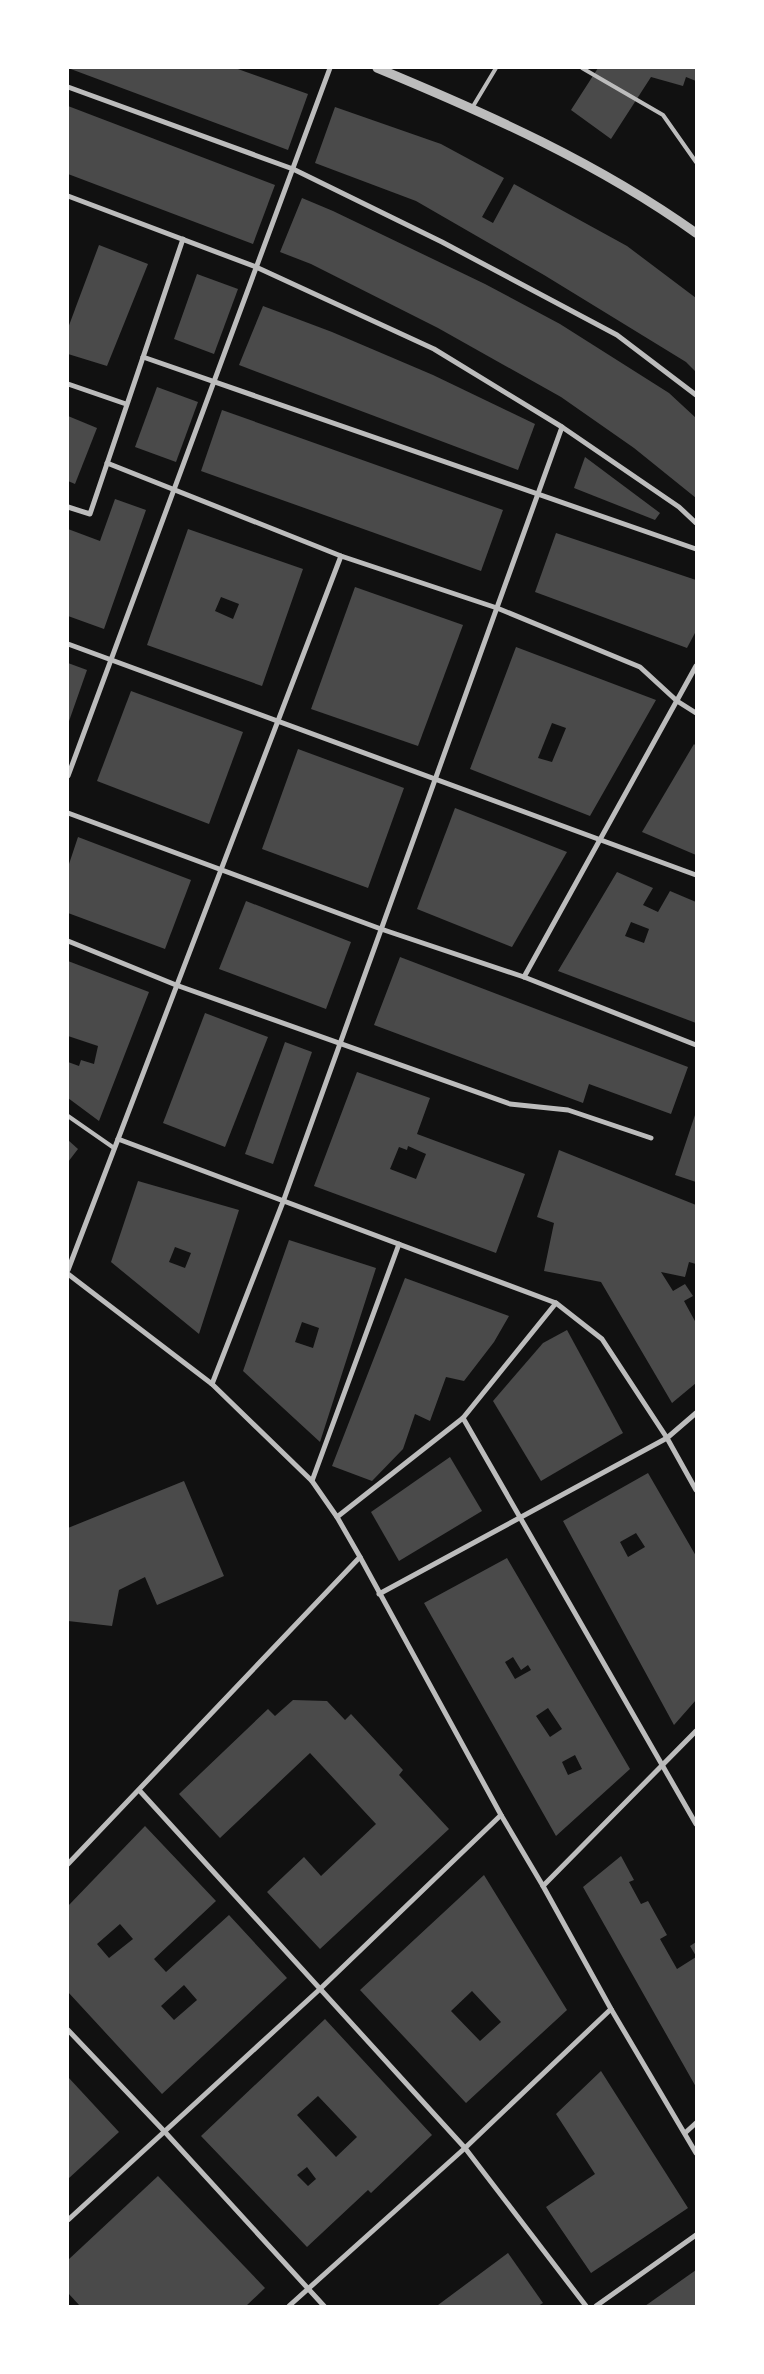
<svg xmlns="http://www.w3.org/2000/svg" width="764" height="2374" font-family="Poppins,sans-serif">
  <rect width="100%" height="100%" fill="#111"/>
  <!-- building -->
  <g fill="#4a4a4a" fill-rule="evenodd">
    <path d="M 68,68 L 235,68 L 308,94 L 288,150 Z"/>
    <path d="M 598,68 L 696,68 L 696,81 L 686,77 L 683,86 L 651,77 L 611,139 L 571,110 Z"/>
    <path d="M 68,106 L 275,185 L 253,244 L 68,174 Z"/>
    <path d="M 335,107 L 441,144 L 504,178 L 482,217 L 493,223 L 514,184 L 627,246 L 696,298 L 696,372 L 686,362 L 544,275 L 416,201 L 315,163 Z"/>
    <path d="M 302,198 L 333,211 L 485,284 L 560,324 L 669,393 L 696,418 L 696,498 L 634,448 L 561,397 L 438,328 L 311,264 L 280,252 Z"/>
    <path d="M 99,245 L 148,264 L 107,366 L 68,354 L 68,328 Z"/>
    <path d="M 197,274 L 238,289 L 214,354 L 174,339 Z"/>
    <path d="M 263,306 L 332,332 L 433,375 L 535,424 L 518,470 L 239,365 Z"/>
    <path d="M 157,387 L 198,402 L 176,462 L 135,447 Z"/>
    <path d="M 222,410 L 503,510 L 481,571 L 201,471 Z"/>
    <path d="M 68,416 L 97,428 L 75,484 L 68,481 Z"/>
    <path d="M 585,457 L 660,513 L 655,520 L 574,488 Z"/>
    <path d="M 115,499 L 146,510 L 104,629 L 68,616 L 68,529 L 100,541 Z"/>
    <path d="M 188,529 L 303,569 L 262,686 L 147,645 ZM 221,597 L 239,604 L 233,619 L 215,611 Z"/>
    <path d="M 556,533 L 696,580 L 696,631 L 687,648 L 535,592 Z"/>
    <path d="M 355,587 L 463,625 L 418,746 L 311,709 Z"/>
    <path d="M 516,647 L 656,700 L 590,816 L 470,769 ZM 552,723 L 566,728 L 552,762 L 538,758 Z"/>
    <path d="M 68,663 L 87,670 L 68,724 Z"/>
    <path d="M 131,691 L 243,732 L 209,824 L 97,781 Z"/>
    <path d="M 694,744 L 696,746 L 696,855 L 642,832 Z"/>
    <path d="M 298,749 L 404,788 L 368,888 L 262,849 Z"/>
    <path d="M 455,808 L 567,852 L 512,947 L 417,909 Z"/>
    <path d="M 78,837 L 191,880 L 165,949 L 68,913 L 68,867 Z"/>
    <path d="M 617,872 L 653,888 L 643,905 L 658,912 L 670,891 L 696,902 L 696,1023 L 558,971 ZM 631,922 L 649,929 L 644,943 L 625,936 Z"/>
    <path d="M 246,901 L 351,942 L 326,1009 L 219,969 Z"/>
    <path d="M 400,957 L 688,1067 L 671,1114 L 589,1084 L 583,1103 L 374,1025 Z"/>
    <path d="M 68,961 L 149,992 L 99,1121 L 68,1098 L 68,1062 L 79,1066 L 81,1060 L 94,1064 L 98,1046 L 68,1036 Z"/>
    <path d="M 205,1013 L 268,1037 L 225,1147 L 163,1123 Z"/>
    <path d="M 285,1042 L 312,1052 L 273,1164 L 245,1154 Z"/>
    <path d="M 357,1072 L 430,1098 L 417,1134 L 525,1174 L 496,1253 L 314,1186 ZM 408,1146 L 426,1154 L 416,1179 L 390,1169 L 399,1147 L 407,1150 Z"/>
    <path d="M 696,1112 L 696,1182 L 675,1175 Z"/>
    <path d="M 68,1140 L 78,1149 L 68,1162 Z"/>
    <path d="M 559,1150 L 696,1205 L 696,1264 L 689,1262 L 685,1277 L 661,1272 L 673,1291 L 685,1284 L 693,1296 L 684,1301 L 696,1323 L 696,1383 L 672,1403 L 601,1282 L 544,1271 L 554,1223 L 537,1217 Z"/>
    <path d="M 138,1181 L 239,1210 L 199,1334 L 111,1262 ZM 175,1247 L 191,1253 L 185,1268 L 169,1262 Z"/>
    <path d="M 289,1240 L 376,1268 L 320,1442 L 243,1371 ZM 302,1322 L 319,1328 L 313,1348 L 295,1342 Z"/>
    <path d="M 405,1278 L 509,1316 L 494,1342 L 464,1381 L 446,1377 L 430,1421 L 415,1414 L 403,1449 L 372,1481 L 332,1466 Z"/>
    <path d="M 567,1330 L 623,1433 L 541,1481 L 493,1401 L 543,1343 Z"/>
    <path d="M 450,1457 L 482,1511 L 399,1561 L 371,1512 Z"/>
    <path d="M 648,1473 L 696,1556 L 696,1700 L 674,1725 L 563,1521 ZM 636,1533 L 645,1547 L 628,1557 L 620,1542 Z"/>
    <path d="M 184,1481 L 224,1576 L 157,1605 L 145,1577 L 119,1590 L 112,1626 L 68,1621 L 68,1528 Z"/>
    <path d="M 507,1558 L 630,1769 L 556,1836 L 424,1603 ZM 513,1657 L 521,1670 L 528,1665 L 531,1670 L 515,1679 L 505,1662 ZM 548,1708 L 562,1729 L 550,1737 L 536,1716 ZM 575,1755 L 582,1769 L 568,1775 L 562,1762 Z"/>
    <path d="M 293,1700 L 327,1701 L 345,1720 L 351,1714 L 403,1770 L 399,1775 L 449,1829 L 320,1949 L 267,1892 L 304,1857 L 321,1876 L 376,1824 L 310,1753 L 220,1838 L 179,1794 L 268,1709 L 275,1716 Z"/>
    <path d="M 145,1826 L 216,1901 L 154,1959 L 166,1972 L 229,1915 L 287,1978 L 162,2094 L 68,1992 L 68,1906 ZM 120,1924 L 133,1939 L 109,1958 L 97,1944 ZM 184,1985 L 197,2000 L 174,2020 L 161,2006 Z"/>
    <path d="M 621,1856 L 634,1880 L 629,1882 L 641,1904 L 648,1901 L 667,1935 L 660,1939 L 677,1969 L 696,1957 L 696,2087 L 583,1887 Z"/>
    <path d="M 484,1875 L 567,2010 L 466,2103 L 360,1990 ZM 472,1991 L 501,2022 L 480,2041 L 451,2011 Z"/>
    <path d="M 696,1942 L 696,1956 L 690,1946 Z"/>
    <path d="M 325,2019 L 432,2135 L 371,2193 L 368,2190 L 307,2247 L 201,2136 ZM 318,2096 L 357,2137 L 336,2157 L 297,2115 ZM 307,2167 L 316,2179 L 308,2186 L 297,2175 Z"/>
    <path d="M 601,2071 L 688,2208 L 591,2273 L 546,2207 L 595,2174 L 556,2114 Z"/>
    <path d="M 68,2077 L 119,2132 L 68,2179 Z"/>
    <path d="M 158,2176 L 265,2288 L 246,2306 L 80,2306 L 68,2293 L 68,2260 Z"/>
    <path d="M 508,2253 L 543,2303 L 538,2306 L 439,2306 L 438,2305 Z"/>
    <path d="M 696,2270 L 696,2306 L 645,2306 Z"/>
  </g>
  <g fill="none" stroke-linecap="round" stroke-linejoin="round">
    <!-- service -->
    <g stroke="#bcbcbc" stroke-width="4">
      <path d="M 582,68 L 663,115 L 696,162"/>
      <path d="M 472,108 L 496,68"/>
      <path d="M 68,1116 L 114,1148"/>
    </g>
    <!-- minor -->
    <g stroke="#bcbcbc" stroke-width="5">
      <path d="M 68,87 L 293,169 L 442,242 L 617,335 L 696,395"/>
      <path d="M 68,196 L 256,267 L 434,349 L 562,427 L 679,507 L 696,523"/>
      <path d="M 143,357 L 696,549"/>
      <path d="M 68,384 L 126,404"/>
      <path d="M 107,463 L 341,556 L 497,608 L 640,667 L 677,701 L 696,713"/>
      <path d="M 68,507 L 90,514 L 183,239"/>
      <path d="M 68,644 L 696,875"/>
      <path d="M 68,776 L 330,68"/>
      <path d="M 68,813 L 381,929 L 524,977 L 696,1045"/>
      <path d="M 68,941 L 176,985 L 510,1104 L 568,1110 L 651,1138"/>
      <path d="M 524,977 L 696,666"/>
      <path d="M 118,1139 L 556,1303 L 602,1339 L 667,1438 L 696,1490"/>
      <path d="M 68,1270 L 341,556"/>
      <path d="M 68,1274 L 212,1384 L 312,1481 L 337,1517 L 360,1557 L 501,1815 L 543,1886 L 611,2009 L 696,2153"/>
      <path d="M 212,1384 L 283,1202 L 562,427"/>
      <path d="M 463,1418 L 696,1824"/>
      <path d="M 312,1481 L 399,1244"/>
      <path d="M 337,1517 L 463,1418 L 556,1303"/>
      <path d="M 379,1594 L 667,1438 L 696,1413"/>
      <path d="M 139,1790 L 465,2148 L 586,2306"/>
      <path d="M 68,1864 L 360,1557"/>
      <path d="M 543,1886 L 696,1731"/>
      <path d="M 68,2030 L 164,2131 L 324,2306"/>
      <path d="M 685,2133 L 696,2123"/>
      <path d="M 68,2220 L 320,1989 L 501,1815"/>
      <path d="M 289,2306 L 465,2148 L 611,2009"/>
      <path d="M 596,2306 L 696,2235"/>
    </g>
    <!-- tertiary -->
    <path stroke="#bcbcbc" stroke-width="9" d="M 377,68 C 488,114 598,163 696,233"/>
  </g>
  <!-- border -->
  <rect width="764" height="2374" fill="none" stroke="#ffffff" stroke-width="138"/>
</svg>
